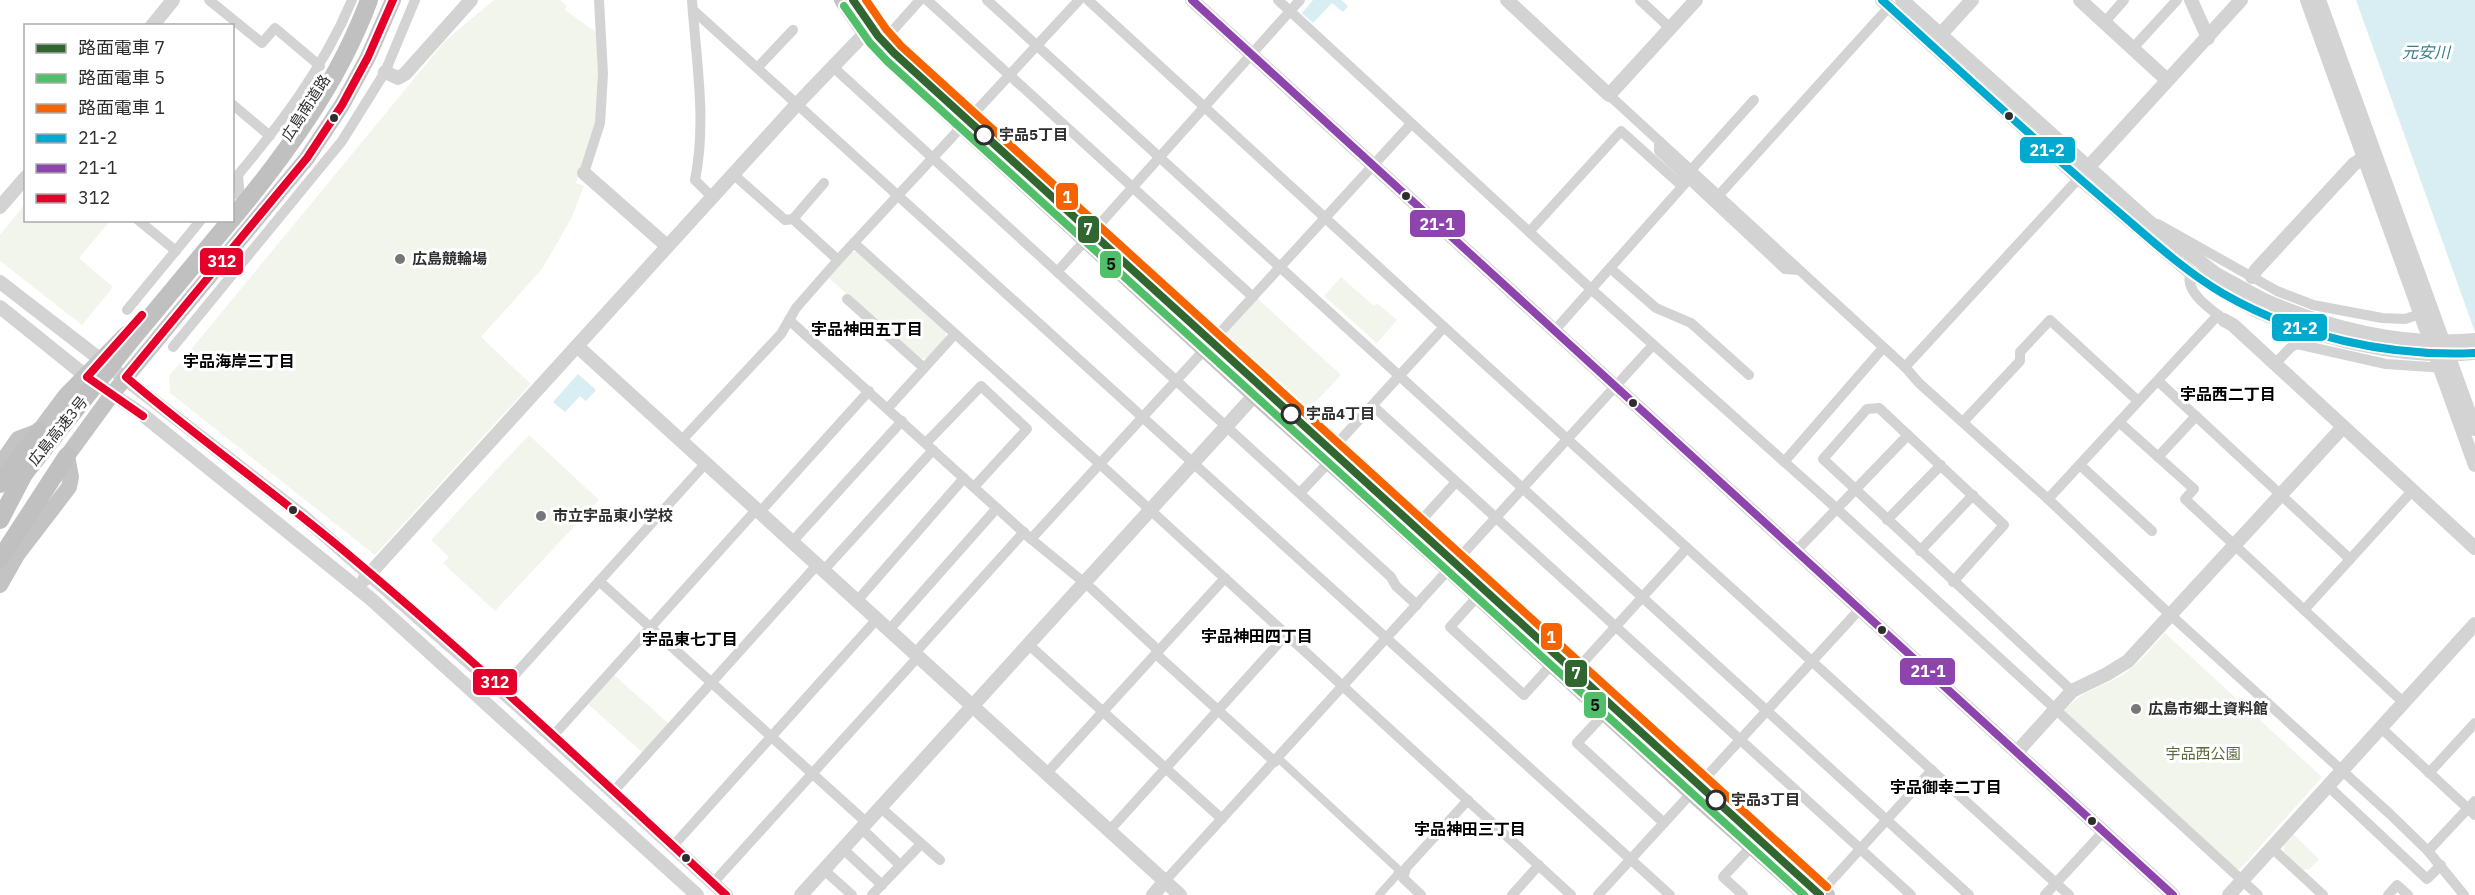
<svg xmlns="http://www.w3.org/2000/svg" width="2475" height="895" font-family="'IBM Plex Sans','Noto Sans JP',sans-serif">
  <rect width="100%" height="100%" fill="#fff"/>
  <!-- green -->
  <g fill="#f2f5ec">
    <path d="M 494,0 L 560,0 L 567,6 L 565,10 L 596,32 L 599,89 L 594,132 L 576,183 L 584,186 L 571,219 L 542,269 L 481,337 L 531,384 L 375,555 L 170,393 L 169,376 L 446,40 Z"/>
    <path d="M 25,204 L 26,220 L 110,221 L 79,258 L 113,287 L 82,325 L 0,261 L 0,235 Z"/>
    <path d="M 852,252 L 859,252 L 946,331 L 946,337 L 927,358 L 918,359 L 828,277 Z"/>
    <path d="M 1341,277 L 1374,306 L 1377,303 L 1397,320 L 1377,343 L 1324,296 Z"/>
    <path d="M 1257,298 L 1341,375 L 1307,411 L 1227,338 L 1226,333 Z"/>
    <path d="M 529,435 L 599,500 L 495,611 L 443,563 L 449,557 L 431,540 Z"/>
    <path d="M 2165,633 L 2322,777 L 2240,869 L 2235,869 L 2066,715 L 2065,710 C 2085,688 2102,688 2125,673 C 2140,663 2152,647 2165,633 Z"/>
    <path d="M 614,675 L 669,724 L 643,753 L 588,704 Z"/>
    <path d="M 2293,834 L 2319,859 L 2310,869 L 2304,870 L 2284,852 L 2284,845 Z"/>
  </g>
  <!-- water -->
  <g fill="#d8eef2">
    <path d="M 1313,0 L 1341,0 L 1348,6 L 1343,12 L 1332,3 L 1313,23 L 1302,13 Z"/>
    <path d="M 2356,0 L 2475,0 L 2475,332 Z"/>
    <path d="M 578,374 L 596,390 L 586,401 L 580,396 L 565,412 L 553,402 Z"/>
  </g>
  <g fill="none" stroke-linecap="round" stroke-linejoin="round">
    <!-- pedestrian -->
    <path stroke="#d3d3d3" stroke-width="8" d="M 1278,758 L 1399,870 L 1396,876 L 1379,895"/>
    <!-- minor -->
    <g stroke="#d3d3d3" stroke-width="10">
      <path d="M 209,0 L 262,43 L 275,28 L 320,66"/>
      <path d="M 692,0 C 696,60 707,121 695,180 L 712,197"/>
      <path d="M 927,0 L 1253,297"/>
      <path d="M 987,0 L 1969,895"/>
      <path d="M 1088,0 L 1444,327 L 2069,895"/>
      <path d="M 1278,0 L 1591,289 L 1836,508 L 2258,895"/>
      <path d="M 1640,0 L 1670,28"/>
      <path d="M 693,10 L 1670,895"/>
      <path d="M 2104,23 L 2124,0"/>
      <path d="M 886,38 L 920,0"/>
      <path d="M 2133,48 L 2177,0"/>
      <path d="M 832,66 L 1391,577 L 1396,586 L 1417,605"/>
      <path d="M 758,67 L 793,30"/>
      <path d="M 1609,95 L 1905,367 L 1919,383 L 2048,499 L 2164,609 L 2391,815 L 2428,851 L 2464,895"/>
      <path d="M 232,104 L 270,136"/>
      <path d="M 1659,141 L 1659,151 L 1785,269 L 1798,270"/>
      <path d="M 1691,170 L 1754,100"/>
      <path d="M 584,173 L 600,123 L 603,74 L 599,0"/>
      <path d="M 733,174 L 785,220 L 793,219 L 838,260"/>
      <path d="M 238,176 L 240,197"/>
      <path d="M 232,182 C 280,125 323,69 352,0"/>
      <path d="M 1719,195 L 1889,7"/>
      <path d="M 793,219 L 824,183"/>
      <path d="M 138,220 L 176,251"/>
      <path d="M 2158,224 L 2277,291 L 2313,305 L 2382,318 L 2405,319 L 2426,312"/>
      <path d="M 1529,232 L 1621,131 L 1682,186"/>
      <path d="M 854,243 L 1100,464 L 1571,895"/>
      <path d="M 1610,268 L 1656,308 L 1691,323 L 1749,375"/>
      <path d="M 1057,272 L 1300,0"/>
      <path d="M 2191,273 C 2183,290 2209,308 2222,318"/>
      <path d="M 847,299 L 924,368"/>
      <path d="M 127,310 L 201,220"/>
      <path d="M 789,320 L 1031,539 L 1092,589 L 1159,651"/>
      <path d="M 1555,330 L 1689,179"/>
      <path d="M 173,347 L 342,141 L 385,72 L 415,0"/>
      <path d="M 2274,365 L 2290,348 L 2297,344 L 2386,364 L 2445,368"/>
      <path d="M 1905,367 L 2079,178"/>
      <path d="M 2158,381 L 2350,559"/>
      <path d="M 1373,406 L 1911,895"/>
      <path d="M 888,408 L 955,334"/>
      <path d="M 1963,422 L 2020,361 L 2020,352 L 2050,320 L 2138,401"/>
      <path d="M 2119,422 L 2194,489 L 2185,499 L 2403,702"/>
      <path d="M 681,441 L 781,334 L 796,308 L 838,260 L 1079,0"/>
      <path d="M 926,443 L 981,386 L 1027,429 L 974,487"/>
      <path d="M 1334,447 L 1444,327"/>
      <path d="M 2158,457 L 2196,416"/>
      <path d="M 1784,462 L 1883,348"/>
      <path d="M 2080,465 L 2152,531"/>
      <path d="M 1300,493 L 1329,462"/>
      <path d="M 2048,499 L 2218,315"/>
      <path d="M 759,513 L 869,391"/>
      <path d="M 1887,520 L 1941,465"/>
      <path d="M 1418,524 L 1456,482"/>
      <path d="M 1031,539 L 1411,124"/>
      <path d="M 792,542 L 902,421"/>
      <path d="M 1796,551 L 1908,435"/>
      <path d="M 1920,551 L 1973,495"/>
      <path d="M 823,571 L 933,450"/>
      <path d="M 599,581 L 867,823"/>
      <path d="M 1953,582 L 2004,525 L 1879,408 L 1867,409 L 1823,459 L 2072,691"/>
      <path d="M 1478,596 L 1450,627 L 1524,695 L 1552,664"/>
      <path d="M 857,601 L 964,478"/>
      <path d="M 2304,610 L 2412,491"/>
      <path d="M 889,630 L 997,508"/>
      <path d="M 1028,644 L 1222,819"/>
      <path d="M 914,654 L 1024,532"/>
      <path d="M 1156,654 L 1275,762"/>
      <path d="M 1578,668 L 1687,548"/>
      <path d="M 501,690 L 705,464"/>
      <path d="M 1605,713 L 1577,743 L 1664,823"/>
      <path d="M 2380,727 L 2475,815"/>
      <path d="M 552,737 L 756,510"/>
      <path d="M 2429,773 L 2475,723"/>
      <path d="M 1046,774 L 1225,578"/>
      <path d="M 2328,786 L 2427,879 L 2441,865"/>
      <path d="M 613,792 L 817,565"/>
      <path d="M 881,808 L 940,860"/>
      <path d="M 862,829 L 900,865"/>
      <path d="M 1109,831 L 1286,635"/>
      <path d="M 673,846 L 877,619"/>
      <path d="M 2272,848 L 2323,895"/>
      <path d="M 843,849 L 882,885"/>
      <path d="M 2428,851 L 2475,801"/>
      <path d="M 824,870 L 852,895"/>
      <path d="M 1165,881 L 1653,345"/>
      <path d="M 713,883 L 918,657"/>
      <path d="M 1822,891 L 1932,770"/>
      <path d="M 872,895 L 921,844"/>
      <path d="M 1421,895 L 1403,878 L 1406,868 L 1468,800"/>
      <path d="M 1512,895 L 1539,865"/>
      <path d="M 1598,895 L 1859,610"/>
      <path d="M 1743,895 L 1723,877 L 1751,847"/>
      <path d="M 2045,895 L 2104,831"/>
      <path d="M 2388,895 L 2397,885 L 2408,895"/>
    </g>
    <!-- tertiary -->
    <g stroke="#d3d3d3" stroke-width="14">
      <path d="M 1192,0 L 2173,895"/>
      <path d="M 1507,0 L 1609,95 L 1696,0"/>
      <path d="M 1882,0 L 2079,178 L 2191,273 L 2255,310"/>
      <path d="M 1902,0 L 2147,220 L 2216,274 L 2260,298"/>
      <path d="M 2080,0 L 2167,80"/>
      <path d="M 2191,0 L 2208,38"/>
      <path d="M 2307,0 L 2475,465"/>
      <path d="M 2319,0 L 2475,429"/>
      <path d="M 152,26 L 173,0"/>
      <path d="M 1940,35 L 1972,0"/>
      <path d="M 385,72 L 398,78 L 405,74 L 471,0"/>
      <path d="M 2084,172 L 2241,0"/>
      <path d="M 584,173 L 667,246"/>
      <path d="M 0,207 L 26,177"/>
      <path d="M 2252,277 L 2256,270 L 2354,164 L 2370,154"/>
      <path d="M 0,282 L 304,517 L 501,690 L 726,895"/>
      <path d="M 0,307 L 87,377 L 143,415 L 371,599 L 697,895"/>
      <path d="M 2224,320 L 2233,325 L 2475,548"/>
      <path d="M 577,346 L 1180,895"/>
      <path d="M 364,580 L 798,103 L 872,26"/>
      <path d="M 2017,752 L 2072,691 L 2107,674 L 2128,661 L 2343,427"/>
      <path d="M 801,895 L 1261,388"/>
      <path d="M 1153,895 L 1165,881"/>
      <path d="M 2229,895 L 2475,624"/>
    </g>
    <!-- trunk -->
    <g stroke="#c3c3c3" stroke-width="16">
      <path d="M 842,0 L 864,32 L 884,55 L 1254,395 L 1448,569 L 1698,799 L 1806,895"/>
      <path d="M 859,0 L 893,46 L 1208,330 L 1447,551 L 1704,781 L 1827,895"/>
      <path d="M 0,465 L 18,439 L 39,431 L 66,395 L 126,334"/>
      <path d="M 0,585 L 17,555 L 69,487 L 71,477 L 67,456 L 113,393 L 307,158 L 342,105 L 368,57 L 393,0"/>
    </g>
    <!-- motorway -->
    <g stroke="#c0c0c0" stroke-width="18">
      <path d="M 232,219 C 287,153 339,81 369,0"/>
      <path d="M 0,484 L 39,431"/>
      <path d="M 0,520 L 24,474"/>
      <path d="M 0,559 L 67,456"/>
    </g>
    <!-- tertiary-bridge -->
    <g stroke="#d3d3d3" stroke-width="14">
      <path d="M 2260,298 C 2326,328 2403,347 2475,340"/>
      <path d="M 2255,310 C 2320,339 2403,360 2475,353"/>
    </g>
    <!-- motorway-bridge -->
    <path stroke="#c0c0c0" stroke-width="18" d="M 24,474 L 132,339 L 231,220"/>
    <!-- bus-1 casing -->
    <g stroke="#fff" stroke-width="12">
      <path id="bus-1" d="M 1882,0 C 1957,68 2031,137 2108,203 C 2145,234 2181,269 2222,293 C 2298,337 2388,357 2475,353"/>
    </g>
    <!-- bus-2 casing -->
    <g stroke="#fff" stroke-width="12">
      <path id="bus-2" d="M 1192,0 L 2173,895"/>
    </g>
    <!-- bus-3 casing -->
    <g stroke="#fff" stroke-width="12">
      <g id="bus-3">
        <path d="M 393,0 L 368,57 L 342,105 L 307,158 L 126,377 C 201,441 281,497 356,561 C 483,668 604,782 726,895"/>
        <path d="M 142,315 L 87,377 L 143,416"/>
      </g>
    </g>
    <!-- bus-1 -->
    <use href="#bus-1" stroke="#00a9ce" stroke-width="8"/>
    <!-- bus-2 -->
    <use href="#bus-2" stroke="#8e44ad" stroke-width="8"/>
    <!-- bus-3 -->
    <use href="#bus-3" stroke="#e4002b" stroke-width="8"/>
    <!-- tram-1 casing -->
    <g stroke="#fff" stroke-width="12">
      <path id="tram-1" d="M 853,0 L 878,36 L 894,53 L 1820,895"/>
    </g>
    <!-- tram-2 casing -->
    <g stroke="#fff" stroke-width="12">
      <path id="tram-2" d="M 844,6 L 870,43 L 887,61 L 1804,895"/>
    </g>
    <!-- tram-3 casing -->
    <g stroke="#fff" stroke-width="12">
      <path id="tram-3" d="M 866,0 L 886,29 L 901,46 L 1827,887"/>
    </g>
    <!-- tram-1 -->
    <use href="#tram-1" stroke="#316631" stroke-width="8"/>
    <!-- tram-2 -->
    <use href="#tram-2" stroke="#51bf69" stroke-width="8"/>
    <!-- tram-3 -->
    <use href="#tram-3" stroke="#f56400" stroke-width="8"/>
  </g>
  <!-- markers -->
  <g fill="#2e2e2e" stroke="#fff" stroke-width="2">
    <circle cx="2009" cy="116" r="5"/>
    <circle cx="334" cy="118" r="5"/>
    <circle cx="1406" cy="196" r="5"/>
    <circle cx="1633" cy="403" r="5"/>
    <circle cx="293" cy="510" r="5"/>
    <circle cx="1882" cy="630" r="5"/>
    <circle cx="2092" cy="821" r="5"/>
    <circle cx="686" cy="858" r="5"/>
  </g>
  <g fill="#fff" stroke="#2e2e2e" stroke-width="3">
    <circle cx="984" cy="135" r="9"/>
    <circle cx="1291" cy="414" r="9"/>
    <circle cx="1716" cy="800" r="9"/>
  </g>
  <g fill="#777" stroke="#fff" stroke-width="2">
    <circle cx="400" cy="259" r="6"/>
    <circle cx="541" cy="516" r="6"/>
    <circle cx="2136" cy="709" r="6"/>
  </g>
  <g text-anchor="middle" stroke-width="6" stroke-linejoin="round" paint-order="stroke">
    <!-- street labels -->
    <g font-size="15" fill="#2e2e2e" stroke="#fff">
      <text transform="translate(306 108) rotate(-57)" y="5">広島南道路</text>
      <text transform="translate(58 431) rotate(-51)" y="5">広島高速3号</text>
    </g>
    <!-- stop labels -->
    <g font-size="15" font-weight="bold" fill="#2e2e2e" stroke="#fff" text-anchor="start">
      <text x="999" y="140">宇品5丁目</text>
      <text x="1306" y="419">宇品4丁目</text>
      <text x="1731" y="805">宇品3丁目</text>
    </g>
    <!-- poi labels -->
    <g font-size="15" font-weight="bold" fill="#2e2e2e" stroke="#fff" text-anchor="start">
      <text x="412" y="264">広島競輪場</text>
      <text x="553" y="521">市立宇品東小学校</text>
      <text x="2148" y="714">広島市郷土資料館</text>
    </g>
    <!-- park labels -->
    <g font-size="15" fill="#5c6b3b" stroke="#fff">
      <text x="2203" y="759">宇品西公園</text>
    </g>
    <!-- water labels -->
    <g font-size="16" font-style="italic" fill="#397d8c" stroke="#fff">
      <text x="2426" y="58">元安川</text>
    </g>
    <!-- neighbourhood labels -->
    <g font-size="16" font-weight="bold" fill="#000" stroke="#fff">
      <text x="867" y="335">宇品神田五丁目</text>
      <text x="239" y="367">宇品海岸三丁目</text>
      <text x="2228" y="400">宇品西二丁目</text>
      <text x="1257" y="642">宇品神田四丁目</text>
      <text x="690" y="645">宇品東七丁目</text>
      <text x="1946" y="793">宇品御幸二丁目</text>
      <text x="1470" y="835">宇品神田三丁目</text>
    </g>
  </g>
  <g stroke="#fff" stroke-width="2">
    <rect x="2019" y="136" width="57" height="28" rx="6" fill="#00a9ce"/>
    <rect x="1055" y="182" width="24" height="29" rx="6" fill="#f56400"/>
    <rect x="1409" y="209" width="57" height="29" rx="6" fill="#8e44ad"/>
    <rect x="1077" y="215" width="23" height="29" rx="6" fill="#316631"/>
    <rect x="199" y="247" width="45" height="29" rx="6" fill="#e4002b"/>
    <rect x="1099" y="250" width="23" height="29" rx="6" fill="#51bf69"/>
    <rect x="2271" y="313" width="57" height="29" rx="6" fill="#00a9ce"/>
    <rect x="1540" y="622" width="23" height="29" rx="6" fill="#f56400"/>
    <rect x="1899" y="657" width="57" height="29" rx="6" fill="#8e44ad"/>
    <rect x="1564" y="659" width="24" height="29" rx="6" fill="#316631"/>
    <rect x="472" y="668" width="46" height="28" rx="6" fill="#e4002b"/>
    <rect x="1583" y="691" width="24" height="28" rx="6" fill="#51bf69"/>
  </g>
  <g font-size="16" text-anchor="middle" font-weight="bold" fill="#fff">
    <text x="2047" y="156">21-2</text>
    <text x="1067" y="203">1</text>
    <text x="1437" y="230">21-1</text>
    <text x="1088" y="235">7</text>
    <text x="222" y="267">312</text>
    <text x="2300" y="334">21-2</text>
    <text x="1551" y="643">1</text>
    <text x="1928" y="677">21-1</text>
    <text x="1576" y="679">7</text>
    <text x="495" y="688">312</text>
  </g>
  <g font-size="16" text-anchor="middle" font-weight="bold" fill="#111">
    <text x="1111" y="270">5</text>
    <text x="1595" y="711">5</text>
  </g>
  <!-- legend -->
  <rect x="24" y="24" width="210" height="198" fill="#ffffff" stroke="#ababab" stroke-width="1.5"/>
  <rect x="36" y="44" width="30" height="9" fill="#316631" stroke="#ababab" stroke-width="1.5"/>
  <text x="78" y="54" font-size="18" fill="#2e2e2e">路面電車 7</text>
  <rect x="36" y="74" width="30" height="9" fill="#51bf69" stroke="#ababab" stroke-width="1.5"/>
  <text x="78" y="84" font-size="18" fill="#2e2e2e">路面電車 5</text>
  <rect x="36" y="104" width="30" height="9" fill="#f56400" stroke="#ababab" stroke-width="1.5"/>
  <text x="78" y="114" font-size="18" fill="#2e2e2e">路面電車 1</text>
  <rect x="36" y="134" width="30" height="9" fill="#00a9ce" stroke="#ababab" stroke-width="1.5"/>
  <text x="78" y="144" font-size="18" fill="#2e2e2e">21-2</text>
  <rect x="36" y="164" width="30" height="9" fill="#8e44ad" stroke="#ababab" stroke-width="1.5"/>
  <text x="78" y="174" font-size="18" fill="#2e2e2e">21-1</text>
  <rect x="36" y="194" width="30" height="9" fill="#e4002b" stroke="#ababab" stroke-width="1.5"/>
  <text x="78" y="204" font-size="18" fill="#2e2e2e">312</text>
</svg>
